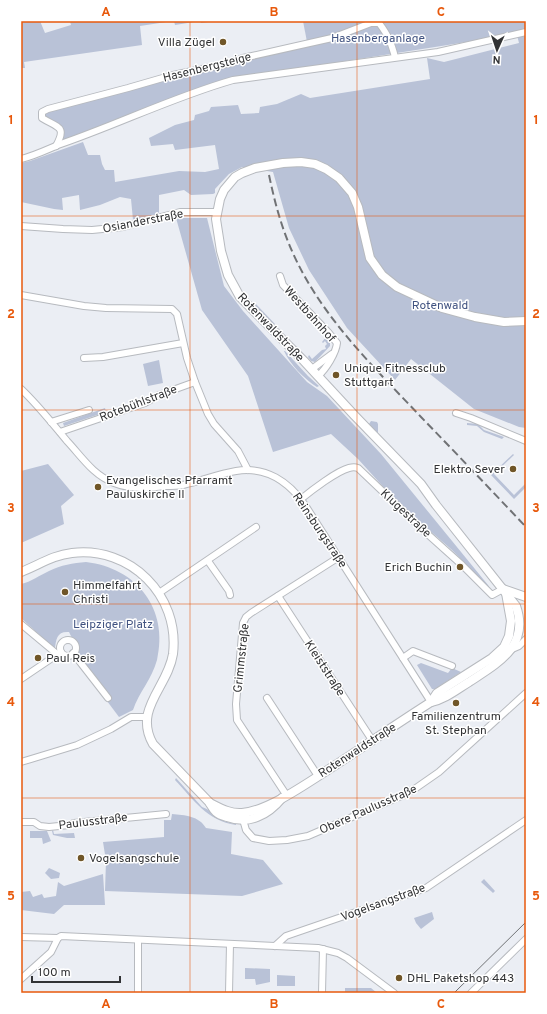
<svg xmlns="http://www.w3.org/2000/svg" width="547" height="1014" font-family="Overpass,sans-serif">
  <rect width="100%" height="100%" fill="#ebeef4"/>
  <!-- green -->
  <g fill="#b9c2d7">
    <path d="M 21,21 L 40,21 L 45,33 L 71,25 L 70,21 L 173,21 L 140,26 L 142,45 L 24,62 L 25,68 L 21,68 Z"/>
    <path d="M 174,21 L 216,21 L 201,23 L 200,21 L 175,25 Z"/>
    <path d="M 303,21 L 366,21 L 332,35 L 307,42 Z"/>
    <path d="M 374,21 L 526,21 L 526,428 L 519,427 L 474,409 L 411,359 L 395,380 L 347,328 L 309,270 L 289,228 L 273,172 L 242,167 L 229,174 L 215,189 L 215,193 L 213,194 L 191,195 L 184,190 L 159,195 L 159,214 L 133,220 L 131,199 L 120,197 L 100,205 L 80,210 L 79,195 L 62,198 L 63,210 L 54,209 L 21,202 L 21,163 L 30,161 L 83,142 L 88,155 L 100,155 L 102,164 L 105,170 L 114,170 L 115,182 L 179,171 L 205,172 L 219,169 L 215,145 L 175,150 L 173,144 L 151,146 L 149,138 L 175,125 L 194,120 L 195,115 L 209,111 L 211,107 L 238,105 L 241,114 L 259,113 L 260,107 L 277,104 L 301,94 L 310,98 L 430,79 L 427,58 L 444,62 L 519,43 L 516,31 L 473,41 L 232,79 L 206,85 L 59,144 L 62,139 L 64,133 L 59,126 L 43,117 L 43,113 L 173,76 L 333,39 Z"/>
    <path d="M 176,218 L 207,218 L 224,286 L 243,311 L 307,382 L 327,396 L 381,454 L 488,585 L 491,590 L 452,550 L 397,502 L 358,459 L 331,434 L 273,452 L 248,376 L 202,310 Z"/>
    <path d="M 254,302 L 275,324 L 272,324 L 252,303 Z"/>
    <path d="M 326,337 L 330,340 L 330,346 L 315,362 L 311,361 L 308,357 L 309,355 L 312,359 L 322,350 L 326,349 L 325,346 L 327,344 L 325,341 L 323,343 L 322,342 Z"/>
    <path d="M 284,351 L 285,351 L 308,376 L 319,386 L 317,387 C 304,379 290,364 284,351 Z"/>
    <path d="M 159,360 L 163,383 L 148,386 L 143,364 Z"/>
    <path d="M 105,408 L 106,412 L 64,426 L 63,423 Z"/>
    <path d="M 371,421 L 377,422 L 378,424 L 378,433 L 369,424 Z"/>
    <path d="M 467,423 L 478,424 L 484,430 L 504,437 L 502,439 L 484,432 L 477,426 L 467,425 Z"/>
    <path d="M 513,454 L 514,455 L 494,474 L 514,495 L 526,483 L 526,487 L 514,499 L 491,475 Z"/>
    <path d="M 48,464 L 74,495 L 61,506 L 64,524 L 21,543 L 21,471 Z"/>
    <path d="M 86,562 C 137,568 169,609 157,660 C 152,679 139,692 133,710 L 119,717 L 107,701 L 110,698 L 74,649 L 74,642 L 69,632 C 57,631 56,639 55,649 L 21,618 L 21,584 C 31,582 40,575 49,571 C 61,565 73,563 86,562 Z"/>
    <path d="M 421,663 L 448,673 L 452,668 L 461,672 L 435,689 L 432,689 L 417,665 Z"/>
    <path d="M 176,778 L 202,807 C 216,812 218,822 236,824 L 236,825 C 207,821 194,800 175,780 Z"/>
    <path d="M 172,814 C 185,815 199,816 206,828 L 232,832 L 231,854 L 263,860 L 283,884 L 242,896 L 105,891 L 106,861 L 103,842 L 164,837 L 164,820 L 171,820 Z"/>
    <path d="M 53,830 L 54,834 L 74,833 L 75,838 L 67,838 L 53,835 L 52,831 Z"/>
    <path d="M 30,831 L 47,831 L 51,841 L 43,844 L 42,838 L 30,838 Z"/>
    <path d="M 49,868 L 60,873 L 59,878 L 51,879 L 45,873 Z"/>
    <path d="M 103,874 L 105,905 L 64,905 L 54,914 L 21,910 L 21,892 L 30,891 L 33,897 L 42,894 L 44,898 L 56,896 L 58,882 L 64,886 Z"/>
    <path d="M 484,879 L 495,891 L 493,893 L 481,882 Z"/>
    <path d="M 432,912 L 434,919 L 421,929 L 416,923 L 414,918 Z"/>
    <path d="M 245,968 L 270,969 L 270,982 L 256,985 L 255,979 L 245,979 Z"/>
    <path d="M 277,975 L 295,976 L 295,986 L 277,986 Z"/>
    <path d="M 345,988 L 371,988 L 377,993 L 345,993 Z"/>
  </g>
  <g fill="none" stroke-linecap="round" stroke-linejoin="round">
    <!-- minor casing -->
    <g stroke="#b7babf" stroke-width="8">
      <g id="minor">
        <path d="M 56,146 C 67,126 58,128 42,118 L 42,112 L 48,109 L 128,88 L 173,75 L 231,63 L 243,58 L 332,38 L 371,23 L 379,23 C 388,35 391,42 395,57"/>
        <path d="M 21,159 C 34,156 46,150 58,145 C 117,125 173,97 233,80 L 438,52 L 526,32"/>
        <path d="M 21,226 L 63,229 L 92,230 L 123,227 L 180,212 L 217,212"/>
        <path d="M 280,276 L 283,285 L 328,332 L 337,343 C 336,353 326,369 318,376"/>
        <path d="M 21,295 L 84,306 L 106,308 L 172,309 L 177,314 L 187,358 L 195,382 L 208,414 L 214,424 L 238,451 L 248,470"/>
        <path d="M 84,358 L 103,357 L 183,343"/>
        <path d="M 312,369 L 332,354"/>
        <path d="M 21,389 C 38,405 52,423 67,441 C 82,457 93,475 114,483 C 132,490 147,488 165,486 C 171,486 177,486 183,485 C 201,481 218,474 236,471 C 266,466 289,482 305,505 L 431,702"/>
        <path d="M 456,413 L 471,418 L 526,441"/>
        <path d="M 51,422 L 89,410"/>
        <path d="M 60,432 L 145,403 L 159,395 L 195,382"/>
        <path d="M 301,499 C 312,490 337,471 349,468 C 353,467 355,467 358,468 L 423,530 L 462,565 L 492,595 L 503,589"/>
        <path d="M 208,561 L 229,591 L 230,595"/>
        <path d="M 159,593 L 256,527"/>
        <path d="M 278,596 L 372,740"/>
        <path d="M 21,624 L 57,654"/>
        <circle cx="68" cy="648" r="8"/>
        <path d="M 512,649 L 519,646 L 526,639"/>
        <path d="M 73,653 L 108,698"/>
        <path d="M 403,658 L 413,651 L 452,666"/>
        <path d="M 21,679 L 61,652"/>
        <path d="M 267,698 L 318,776"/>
        <path d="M 21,762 L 77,745 L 111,729 L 131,717 L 146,717"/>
        <path d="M 287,796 L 237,720 L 236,704 L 243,623 L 246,617 L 251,613 L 339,557"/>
        <path d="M 242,816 L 246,830 L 253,838 L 269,841 L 287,840 L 308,836 L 401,796 L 416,788 L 439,772 L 526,693"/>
        <path d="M 21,822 L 34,822 L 40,826 L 49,827 L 69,825 L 74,823 L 166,814"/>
        <path d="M 21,937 L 58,938 L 61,936 L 318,948 L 338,953 L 347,958 L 394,993"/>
        <path d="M 275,946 L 286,936 L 426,888 L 526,820"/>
        <path d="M 21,979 L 51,952 L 58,938"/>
        <path d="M 138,993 L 138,940"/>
        <path d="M 229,993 L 230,944"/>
        <path d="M 322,993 L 323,949"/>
        <path d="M 471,993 L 526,939"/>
      </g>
    </g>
    <!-- major casing -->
    <g stroke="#b7babf" stroke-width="10">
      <g id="major">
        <path d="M 21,572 C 39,565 53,555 72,553 C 130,546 180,595 173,654 C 168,687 133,709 153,744 L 209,802 C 211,805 213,809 216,812 C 219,815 223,816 227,817 C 249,825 268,815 282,798"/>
        <path d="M 503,589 L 526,597"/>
        <path d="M 431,702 C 445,699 456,690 469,682 C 498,663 530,646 516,606 L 436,505 L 421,484 L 355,416 L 304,361 L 240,297 L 228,275 L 221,251 L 216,219 L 220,199 L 224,190 L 235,177 L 242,173 L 255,168 L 283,163 L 301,162 L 315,164 L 326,169 L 339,178 L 352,193 L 358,207 L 370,258 L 382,275 L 397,287 L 442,308 L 475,317 L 504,322 L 526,321"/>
        <path d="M 210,803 C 220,808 230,814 242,813 C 269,811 310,781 334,766 C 366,745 398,723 431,702 L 437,693 L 492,658 L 504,647 L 509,636 L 511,621 L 506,593"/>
      </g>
    </g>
    <!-- minor -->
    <use href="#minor" stroke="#fff" stroke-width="6"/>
    <!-- major -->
    <use href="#major" stroke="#fff" stroke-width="8"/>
    <!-- tram -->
    <path stroke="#707275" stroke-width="1" d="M 454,993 L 526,922"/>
    <!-- rail -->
    <path stroke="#707275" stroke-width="2" stroke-dasharray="8 4" stroke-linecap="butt" d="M 269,175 C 274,199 280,222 289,244 C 317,313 372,365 421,417 C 456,453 491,490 526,527"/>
  </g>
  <!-- grid -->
  <path fill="none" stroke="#e8590c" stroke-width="1" stroke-opacity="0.55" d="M 190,21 L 190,993M 357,21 L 357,993M 21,216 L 526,216M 21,410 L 526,410M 21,604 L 526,604M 21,798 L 526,798"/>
  <!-- markers -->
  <g fill="#705628" stroke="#fff" stroke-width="1.5">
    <circle cx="223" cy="42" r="4"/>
    <circle cx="336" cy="375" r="4"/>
    <circle cx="513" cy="469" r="4"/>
    <circle cx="98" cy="487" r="4"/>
    <circle cx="460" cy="567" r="4"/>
    <circle cx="65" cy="592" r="4"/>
    <circle cx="38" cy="658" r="4"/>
    <circle cx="456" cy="703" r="4"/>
    <circle cx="81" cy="858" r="4"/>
    <circle cx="399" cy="978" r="4"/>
  </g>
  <g text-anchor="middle" stroke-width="3" stroke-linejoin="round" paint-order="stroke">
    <!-- park labels -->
    <g font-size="12" fill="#415381" stroke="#fff">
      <text x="378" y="42">Hasenberganlage</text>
      <text x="440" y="309">Rotenwald</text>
      <text x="113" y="628">Leipziger Platz</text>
    </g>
    <!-- poi labels -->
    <g font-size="12" fill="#323335" stroke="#fff" text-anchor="start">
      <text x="215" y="46" text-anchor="end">Villa Zügel</text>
      <text x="344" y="372">Unique Fitnessclub<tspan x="344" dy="14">Stuttgart</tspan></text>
      <text x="505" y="473" text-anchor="end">Elektro Sever</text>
      <text x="106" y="484">Evangelisches Pfarramt<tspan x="106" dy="14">Pauluskirche II</tspan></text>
      <text x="452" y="571" text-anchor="end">Erich Buchin</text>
      <text x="73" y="589">Himmelfahrt<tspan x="73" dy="14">Christi</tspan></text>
      <text x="46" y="662">Paul Reis</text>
      <text x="456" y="720" text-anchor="middle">Familienzentrum<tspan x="456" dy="14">St. Stephan</tspan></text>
      <text x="89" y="862">Vogelsangschule</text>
      <text x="407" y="982">DHL Paketshop 443</text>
    </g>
    <!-- street labels -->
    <g font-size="12" fill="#323335" stroke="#fff">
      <text transform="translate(207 67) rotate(-14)" y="4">Hasenbergsteige</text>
      <text transform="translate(143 221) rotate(-11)" y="4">Osianderstraße</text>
      <text transform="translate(310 314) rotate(48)" y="4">Westbahnhof</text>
      <text transform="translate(271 327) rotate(46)" y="4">Rotenwaldstraße</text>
      <text transform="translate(138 403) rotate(-21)" y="4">Rotebühlstraße</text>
      <text transform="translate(406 513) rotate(43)" y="4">Klugestraße</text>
      <text transform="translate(320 530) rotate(56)" y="4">Reinsburgstraße</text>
      <text transform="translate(241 658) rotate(-84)" y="4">Grimmstraße</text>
      <text transform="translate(325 668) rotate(57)" y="4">Kleiststraße</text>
      <text transform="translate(357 750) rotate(-33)" y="4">Rotenwaldstraße</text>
      <text transform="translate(368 809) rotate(-24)" y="4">Obere Paulusstraße</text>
      <text transform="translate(93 821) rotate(-7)" y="4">Paulusstraße</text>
      <text transform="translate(383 902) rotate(-20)" y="4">Vogelsangstraße</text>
    </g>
  </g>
  <!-- border -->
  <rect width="547" height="1014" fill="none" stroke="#ffffff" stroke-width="44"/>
  <!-- north arrow -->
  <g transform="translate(497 50) rotate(183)" stroke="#ffffff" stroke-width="3" paint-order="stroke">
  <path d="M0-3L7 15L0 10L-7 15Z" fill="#323335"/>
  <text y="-6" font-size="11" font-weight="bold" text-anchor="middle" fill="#323335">N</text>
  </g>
  <!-- scale -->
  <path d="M32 976v6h88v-6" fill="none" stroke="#323335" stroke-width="2"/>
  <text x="38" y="976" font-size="12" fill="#323335" stroke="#ffffff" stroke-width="3" paint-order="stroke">100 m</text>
  <rect x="22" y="22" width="503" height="970" fill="none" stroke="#e8590c" stroke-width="1.5"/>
  <g font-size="13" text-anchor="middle" font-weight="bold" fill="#e8590c">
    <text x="106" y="16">A</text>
    <text x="274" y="16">B</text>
    <text x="441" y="16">C</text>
    <text x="11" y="124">1</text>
    <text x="536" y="124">1</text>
    <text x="11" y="318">2</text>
    <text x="536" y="318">2</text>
    <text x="11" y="512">3</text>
    <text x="536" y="512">3</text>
    <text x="11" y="706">4</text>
    <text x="536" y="706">4</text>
    <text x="11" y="900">5</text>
    <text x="536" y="900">5</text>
    <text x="106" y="1008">A</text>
    <text x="274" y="1008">B</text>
    <text x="441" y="1008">C</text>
  </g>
</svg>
